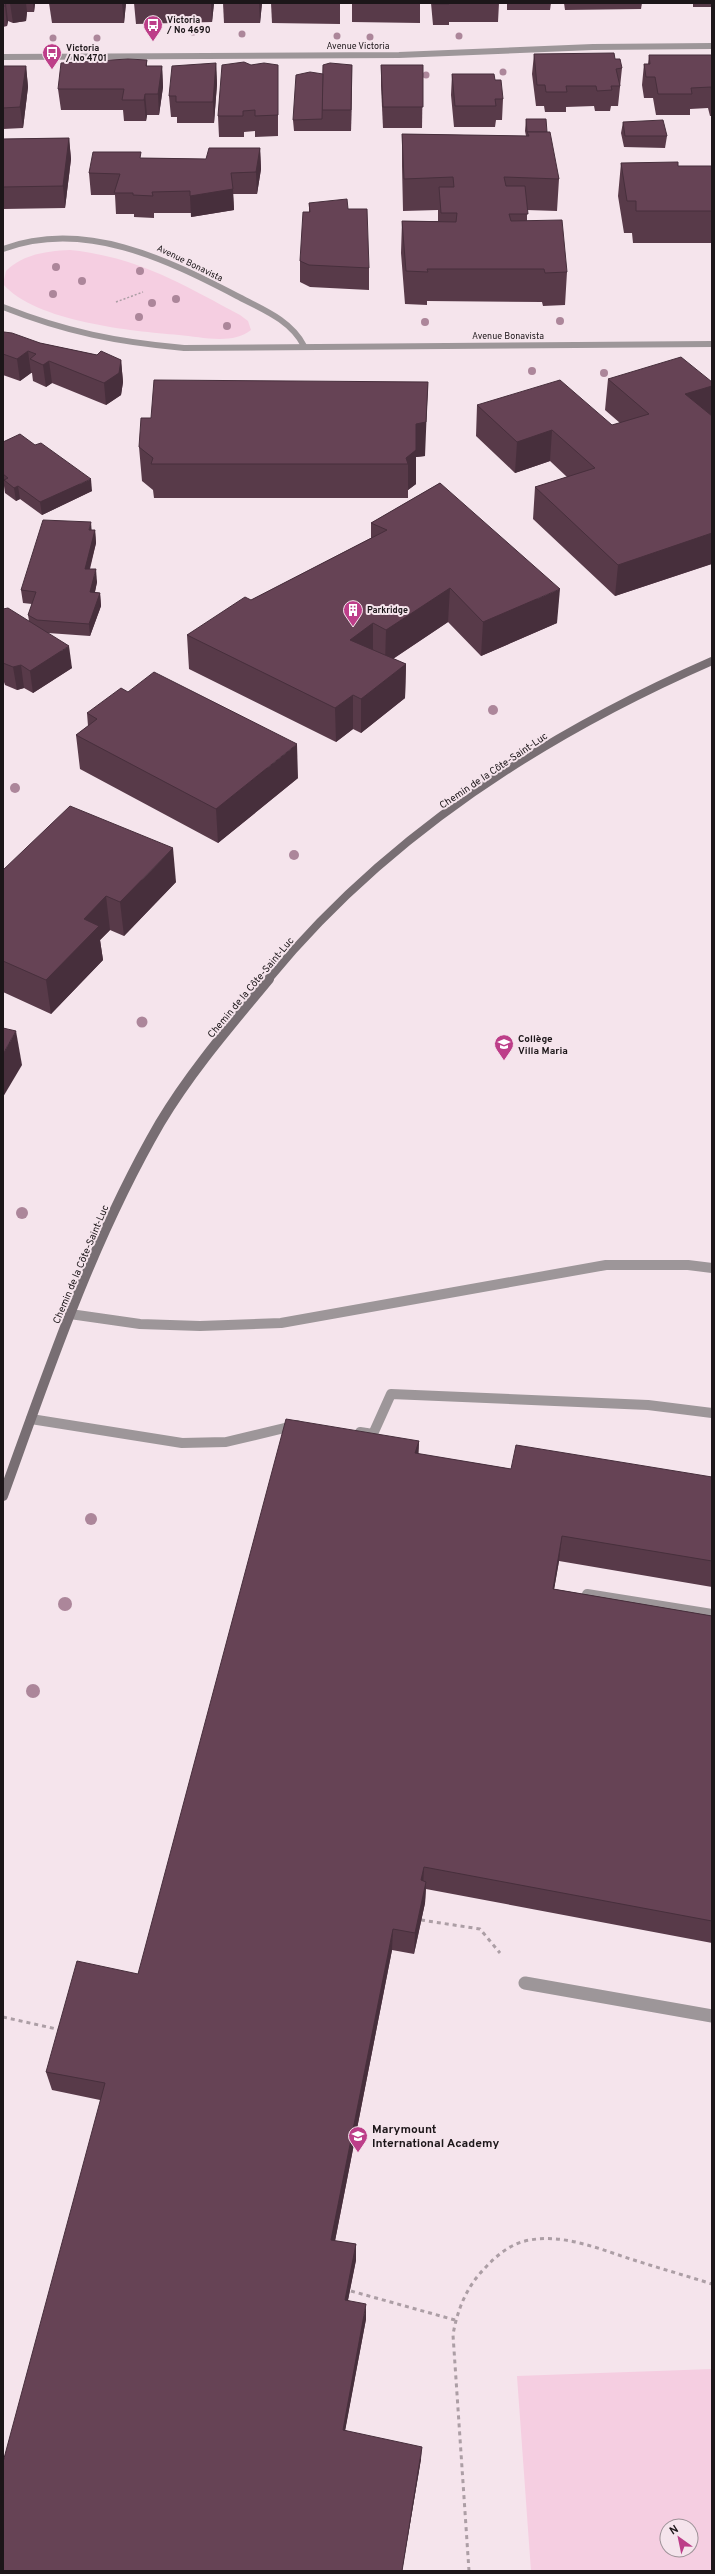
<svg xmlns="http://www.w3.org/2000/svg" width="715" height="2574" font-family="Overpass,sans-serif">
  <rect width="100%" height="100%" fill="#f5e4ec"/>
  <!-- green -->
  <g fill="#f5cee1" fill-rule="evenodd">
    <path d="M 70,250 C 138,257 182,284 240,315 L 248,321 L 251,330 C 233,345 201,337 179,335 C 132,331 36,322 3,284 L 6,271 C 23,254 47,251 70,250 Z"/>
    <path d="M 712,2369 L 712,2571 L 531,2571 L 517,2376 ZM 667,2526 L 691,2526 L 691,2550 L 667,2550 Z"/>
  </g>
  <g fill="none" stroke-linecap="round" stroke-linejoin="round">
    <!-- path-far1 -->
    <path stroke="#ac9ea5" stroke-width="1.5" stroke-dasharray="2 2" stroke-linecap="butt" d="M 116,302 L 143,292"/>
    <!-- path -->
    <g stroke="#ac9ea5" stroke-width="3" stroke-dasharray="4 4" stroke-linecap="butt">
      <path d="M 421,1920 L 480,1929 L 500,1953"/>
      <path d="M 3,2017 L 61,2030"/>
      <path d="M 351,2291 L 455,2320"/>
      <path d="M 469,2571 L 453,2335 C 457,2310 467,2286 485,2268 C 496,2256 509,2245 525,2241 C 563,2232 601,2250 637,2261 C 662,2269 687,2276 712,2284"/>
    </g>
    <!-- service-far1 -->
    <g stroke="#9d9699" stroke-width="10">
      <path d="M 70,1314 L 140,1324 L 200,1326 L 281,1323 L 606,1265 L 688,1265 L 712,1268"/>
      <path d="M 31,1419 L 182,1443 L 226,1442 L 297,1425"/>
      <path d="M 360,1432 L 373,1434 L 391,1394 L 648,1405 L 712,1413"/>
      <path d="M 587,1594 L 712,1614"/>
    </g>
    <!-- service -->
    <path stroke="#9d9699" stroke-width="13" d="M 525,1983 L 712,2016"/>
    <!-- minor -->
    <g stroke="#9d9699" stroke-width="6">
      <path d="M 3,249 C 84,219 166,259 237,296 C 262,309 291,320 304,346"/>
      <path d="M 3,307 C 66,332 117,342 184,348 L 712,344"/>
    </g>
    <!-- tertiary -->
    <path stroke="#9d9699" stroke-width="6" d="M 3,57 L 399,55 L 593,47 L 712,46"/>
    <!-- secondary-far1 -->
    <path stroke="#786e73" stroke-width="8" d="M 268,980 C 385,837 545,734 712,661"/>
    <!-- secondary -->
    <path stroke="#786e73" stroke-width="10" d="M 3,1496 C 49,1369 92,1240 160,1123 C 191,1071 231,1025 269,979"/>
  </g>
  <!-- trees -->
  <g fill="#ac869a">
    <circle cx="193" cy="32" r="3.5"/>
    <circle cx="242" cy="34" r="3.5"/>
    <circle cx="337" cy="36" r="3.5"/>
    <circle cx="459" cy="36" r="3.5"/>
    <circle cx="370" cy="37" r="3.5"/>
    <circle cx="53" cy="38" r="3.5"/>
    <circle cx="97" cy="38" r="3.5"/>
    <circle cx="503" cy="72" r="3.5"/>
    <circle cx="426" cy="75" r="3.5"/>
    <circle cx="56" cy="267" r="4"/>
    <circle cx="140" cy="271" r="4"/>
    <circle cx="82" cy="281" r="4"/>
    <circle cx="53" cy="294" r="4"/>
    <circle cx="176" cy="299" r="4"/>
    <circle cx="152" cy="303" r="4"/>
    <circle cx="139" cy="317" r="4"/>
    <circle cx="560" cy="321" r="4"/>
    <circle cx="425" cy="322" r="4"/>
    <circle cx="227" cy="326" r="4"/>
    <circle cx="532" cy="371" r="4"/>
    <circle cx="604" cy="373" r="4"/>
    <circle cx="493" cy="710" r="5"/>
    <circle cx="15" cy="788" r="5"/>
    <circle cx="294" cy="855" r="5"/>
    <circle cx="142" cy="1022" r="5.5"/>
    <circle cx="22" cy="1213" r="6"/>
    <circle cx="91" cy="1519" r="6"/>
    <circle cx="65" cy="1604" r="7"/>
    <circle cx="33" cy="1691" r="7"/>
  </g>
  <!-- wall -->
  <g fill="#583a49">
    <path d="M 3,3 L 35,3 L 34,12 L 27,12 L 26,21 L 13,23 L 8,21 L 7,26 L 3,27 Z"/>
    <path d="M 49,3 L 126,3 L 124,23 L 52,23 Z"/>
    <path d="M 134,3 L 214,3 L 212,22 L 136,24 Z"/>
    <path d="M 223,3 L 262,3 L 260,23 L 224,23 Z"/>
    <path d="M 271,3 L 340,3 L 340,24 L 272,23 Z"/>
    <path d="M 352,3 L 420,3 L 420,23 L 352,22 Z"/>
    <path d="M 431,3 L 499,3 L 498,22 L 449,22 L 449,25 L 433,25 Z"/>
    <path d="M 507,3 L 551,3 L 550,10 L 507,10 Z"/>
    <path d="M 564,3 L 642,3 L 641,9 L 565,10 Z"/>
    <rect x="693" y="3" width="19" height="4"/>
    <path d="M 534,54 L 615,59 L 622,68 L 618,106 L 611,106 L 610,111 L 595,111 L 594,106 L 566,107 L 566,112 L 545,112 L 544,106 L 536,106 L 532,74 Z"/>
    <path d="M 649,55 L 712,55 L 712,116 L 710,116 L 708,108 L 690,109 L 690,115 L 656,115 L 653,98 L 644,98 L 642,85 L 644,64 L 648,64 Z"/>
    <path d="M 147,60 L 147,66 L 162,66 L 163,87 L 159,115 L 147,115 L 146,121 L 124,121 L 123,110 L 61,110 L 58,89 Z"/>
    <path d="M 216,63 L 217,84 L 214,123 L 177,123 L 177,117 L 171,117 L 169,96 Z"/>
    <path d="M 251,65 L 278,86 L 278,136 L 255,137 L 255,131 L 244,132 L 244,137 L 219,137 L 218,116 Z"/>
    <path d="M 352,65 L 351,131 L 294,131 L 293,120 L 323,74 Z"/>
    <path d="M 381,65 L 423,65 L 422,128 L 383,128 L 381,86 Z"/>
    <path d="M 3,66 L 26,66 L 28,87 L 23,128 L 3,129 Z"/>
    <path d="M 452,74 L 495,80 L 503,99 L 502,120 L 496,120 L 495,127 L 454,127 L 451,95 Z"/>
    <path d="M 526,119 L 547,132 L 559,179 L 557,211 L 527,210 L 527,221 L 567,272 L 565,305 L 543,306 L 542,302 L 427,301 L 427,305 L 405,304 L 401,253 L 402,221 L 438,221 L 438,210 L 403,211 L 402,166 L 402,134 L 526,136 L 525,131 Z"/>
    <path d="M 623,122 L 667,136 L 665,148 L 624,147 L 621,133 Z"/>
    <path d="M 69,138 L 71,159 L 65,208 L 3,209 L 3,139 Z"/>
    <path d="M 260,148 L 261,169 L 257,194 L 233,194 L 234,210 L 191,217 L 191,213 L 154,213 L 154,218 L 134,217 L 134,214 L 116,214 L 115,195 L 91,195 L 89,173 L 142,158 L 206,159 Z"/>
    <path d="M 621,163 L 678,166 L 712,166 L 712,243 L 633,243 L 632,233 L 624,233 L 618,196 Z"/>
    <path d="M 309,203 L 348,209 L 369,268 L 369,290 L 310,287 L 300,282 L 300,261 L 309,212 Z"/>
    <path d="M 3,333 L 40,343 L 121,360 L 123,382 L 121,395 L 106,405 L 52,383 L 46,387 L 33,381 L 32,373 L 31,373 L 20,381 L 3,375 Z"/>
    <path d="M 608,379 L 712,382 L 712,564 L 615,596 L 533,519 L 535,487 L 567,477 L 550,461 L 515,473 L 476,436 L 477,405 L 612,425 L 620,423 L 605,410 Z"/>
    <path d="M 3,442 L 92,491 L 42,515 L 20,499 L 16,501 L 5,493 L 4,486 L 3,485 Z"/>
    <path d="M 139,447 L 425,456 L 416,457 L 416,484 L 408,490 L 408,498 L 154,498 L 153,490 L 142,481 Z"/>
    <path d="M 440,483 L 557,623 L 481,656 L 448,622 L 393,659 L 406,664 L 405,698 L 361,733 L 353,729 L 336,742 L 189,669 L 187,635 L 251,600 L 371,538 L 371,523 Z"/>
    <path d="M 92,530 L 95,530 L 96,543 L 90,569 L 97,582 L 95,592 L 100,593 L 101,606 L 90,636 L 48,633 L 72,668 L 33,693 L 24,688 L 17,690 L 5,685 L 3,679 L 3,609 L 29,621 L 28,615 L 32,604 L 23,603 L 21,590 Z"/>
    <path d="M 87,713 L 298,778 L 218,843 L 80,769 L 76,735 L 88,726 Z"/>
    <path d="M 3,870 L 176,882 L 124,936 L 110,930 L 100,940 L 103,960 L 51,1014 L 3,992 Z"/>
    <path d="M 419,1441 L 418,1454 L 511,1469 L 712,1477 L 712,1587 L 559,1561 L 554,1589 L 712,1616 L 712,1943 L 426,1889 L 425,1903 L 414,1954 L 392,1950 L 335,2241 L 356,2244 L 356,2260 L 348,2300 L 366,2319 L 345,2430 L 421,2459 L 402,2571 L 100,2100 L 52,2090 L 46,2072 L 138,1974 Z"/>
  </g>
  <!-- shaded-wall -->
  <g fill="#472f3c">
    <path d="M 5,3 L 6,3 L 8,21 L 7,26 L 5,6 Z"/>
    <path d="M 10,3 L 26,3 L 27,12 L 26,21 L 13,23 Z"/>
    <path d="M 33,3 L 35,3 L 35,4 L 34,12 Z"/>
    <path d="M 122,3 L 126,3 L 124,23 Z"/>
    <path d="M 211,3 L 214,3 L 212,22 Z"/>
    <path d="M 259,3 L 262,3 L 260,23 Z"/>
    <path d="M 216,63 L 217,84 L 214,123 L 213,102 Z"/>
    <path d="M 352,65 L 352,85 L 351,131 L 351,110 Z"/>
    <path d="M 26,66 L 28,87 L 23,128 L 20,107 Z"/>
    <path d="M 162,66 L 163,87 L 159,115 L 158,94 Z"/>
    <path d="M 145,94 L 147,115 L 146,121 L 144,100 Z"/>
    <path d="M 69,138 L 71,159 L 65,208 L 63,186 Z"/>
    <path d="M 260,148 L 261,169 L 257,194 L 256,172 Z"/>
    <path d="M 233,189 L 234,210 L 191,217 L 190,196 Z"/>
    <path d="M 28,351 L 31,373 L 20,381 L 17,359 Z"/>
    <path d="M 121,360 L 123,382 L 121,395 L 106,405 L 104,383 Z"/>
    <path d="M 49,361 L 52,383 L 46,387 L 43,365 Z"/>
    <path d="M 428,382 L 425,456 L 416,457 L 416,484 L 408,490 L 408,464 L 406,458 Z"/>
    <path d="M 712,386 L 712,416 L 685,394 Z"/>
    <path d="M 552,430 L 550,461 L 515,473 L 517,442 Z"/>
    <path d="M 91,479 L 92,491 L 42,515 L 40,502 Z"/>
    <path d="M 18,486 L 20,499 L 16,501 L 14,488 Z"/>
    <path d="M 91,522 L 92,535 L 89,530 Z"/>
    <path d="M 95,530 L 96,543 L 86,582 L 85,569 Z"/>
    <path d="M 712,533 L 712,554 L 711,564 L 615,596 L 618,565 Z"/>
    <path d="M 96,569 L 97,582 L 92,605 L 90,592 Z"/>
    <path d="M 450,588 L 448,622 L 385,664 L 386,630 Z"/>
    <path d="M 560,589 L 557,623 L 481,656 L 483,622 Z"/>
    <path d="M 100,593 L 101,606 L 90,636 L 89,624 Z"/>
    <path d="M 373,623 L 373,657 L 350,640 Z"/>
    <path d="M 69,646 L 72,668 L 33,693 L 30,671 Z"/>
    <path d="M 406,664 L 405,698 L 361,733 L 361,699 Z"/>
    <path d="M 21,665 L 24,688 L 17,690 L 13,667 Z"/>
    <path d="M 353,695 L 353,729 L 336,742 L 335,708 Z"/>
    <path d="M 297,744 L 298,778 L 218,843 L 216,809 Z"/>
    <path d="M 173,848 L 176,882 L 124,936 L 120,902 Z"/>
    <path d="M 106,896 L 110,930 L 100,940 L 103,960 L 51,1014 L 46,980 L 84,919 Z"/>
    <path d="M 16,1031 L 22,1065 L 3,1097 L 3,1054 Z"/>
    <path d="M 419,1441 L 418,1467 L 415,1453 Z"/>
    <path d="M 562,1536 L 559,1561 L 550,1613 L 553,1589 Z"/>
    <path d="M 424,1867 L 423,1888 L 421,1880 Z"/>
    <path d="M 426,1882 L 425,1903 L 414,1954 L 415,1933 Z"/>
    <path d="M 393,1929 L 392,1950 L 332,2256 L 331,2240 Z"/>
    <path d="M 356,2244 L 356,2260 L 345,2315 L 345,2300 Z"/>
    <path d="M 366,2304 L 366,2319 L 343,2442 L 343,2430 Z"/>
    <path d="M 422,2447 L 421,2459 L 402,2571 Z"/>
  </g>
  <!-- building -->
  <g fill="#664355" stroke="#472f3c">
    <rect x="3" y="3" width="2" height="3"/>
    <path d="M 433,3 L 450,3 L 449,4 L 433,4 Z"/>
    <path d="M 614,53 L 615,59 L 620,59 L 622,68 L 616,69 L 620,86 L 611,86 L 612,90 L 597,91 L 596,86 L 566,86 L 567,92 L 546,92 L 545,85 L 537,85 L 534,54 Z"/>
    <path d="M 649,55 L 712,55 L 712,93 L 711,87 L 691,88 L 692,94 L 658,94 L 655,77 L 646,77 L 644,64 L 650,64 Z"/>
    <path d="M 128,59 L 147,60 L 146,66 L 162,66 L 158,94 L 145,94 L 144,100 L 122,100 L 124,89 L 58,89 L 61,63 Z"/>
    <path d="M 244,62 L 251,65 L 264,63 L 278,65 L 278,115 L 255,116 L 255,110 L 243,111 L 243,116 L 218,116 L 222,65 Z"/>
    <path d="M 216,63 L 213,102 L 176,102 L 176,96 L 169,96 L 172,66 Z"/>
    <path d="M 330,63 L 352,65 L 351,110 L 322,110 L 323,65 Z"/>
    <path d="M 381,65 L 423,65 L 423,107 L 383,107 Z"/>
    <path d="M 3,66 L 26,66 L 20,107 L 3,108 Z"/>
    <path d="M 310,72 L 323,74 L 322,119 L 293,120 L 296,75 Z"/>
    <path d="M 452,74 L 494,74 L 495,80 L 501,80 L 503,99 L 495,99 L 496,106 L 455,106 Z"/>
    <path d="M 526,119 L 546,119 L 547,132 L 527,132 Z"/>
    <path d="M 663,120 L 667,136 L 625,136 L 623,122 Z"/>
    <path d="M 527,132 L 550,132 L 559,179 L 504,177 L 506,186 L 525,186 L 528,214 L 509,214 L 511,221 L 562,220 L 567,272 L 545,273 L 544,269 L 427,269 L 428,272 L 406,271 L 402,221 L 456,222 L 457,213 L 441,213 L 439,187 L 454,187 L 453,177 L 404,179 L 402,134 L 529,136 Z"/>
    <path d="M 69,138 L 63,186 L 3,187 L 3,139 Z"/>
    <path d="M 209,148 L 260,148 L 256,172 L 231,173 L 233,189 L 190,196 L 190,191 L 152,192 L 153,196 L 133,195 L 133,193 L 114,193 L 120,174 L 89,173 L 93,152 L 141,152 L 140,158 L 206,159 Z"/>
    <path d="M 678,162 L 678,166 L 712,166 L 712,211 L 636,211 L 636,201 L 627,201 L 621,163 Z"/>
    <path d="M 347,199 L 348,209 L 367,209 L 369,268 L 309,265 L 300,261 L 303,212 L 310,212 L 309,203 Z"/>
    <path d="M 4,332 L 12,333 L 40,343 L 97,355 L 101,351 L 121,360 L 119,373 L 104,383 L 49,361 L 43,365 L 30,359 L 36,354 L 28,351 L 17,359 L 3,354 L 3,333 Z"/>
    <path d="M 681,357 L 712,382 L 712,386 L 685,394 L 712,416 L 712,533 L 618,565 L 535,487 L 595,468 L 552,430 L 517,442 L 477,405 L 560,380 L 612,425 L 649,414 L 608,379 Z"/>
    <path d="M 154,380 L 428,382 L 426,422 L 416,424 L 416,450 L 406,458 L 408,464 L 151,464 L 153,458 L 139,447 L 141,418 L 151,418 Z"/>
    <path d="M 20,434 L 35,445 L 41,443 L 91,479 L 40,502 L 18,486 L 14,488 L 4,480 L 8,478 L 3,474 L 3,442 Z"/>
    <path d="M 440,483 L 560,589 L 483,622 L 450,588 L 386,630 L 373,623 L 350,640 L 406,664 L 361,699 L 353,695 L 335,708 L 187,635 L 245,597 L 251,600 L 387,530 L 371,523 Z"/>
    <path d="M 43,520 L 91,522 L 89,530 L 95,530 L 85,569 L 96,569 L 90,592 L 100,593 L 89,624 L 37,620 L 28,615 L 36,592 L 21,590 Z"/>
    <path d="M 8,608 L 69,646 L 30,671 L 21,665 L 13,667 L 3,663 L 3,609 Z"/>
    <path d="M 154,672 L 297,744 L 216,809 L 76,735 L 97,719 L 87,713 L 121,688 L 128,692 Z"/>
    <path d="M 70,806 L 173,848 L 120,902 L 106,896 L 84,919 L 99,926 L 46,980 L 3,961 L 3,870 Z"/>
    <path d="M 3,1028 L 16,1031 L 3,1054 Z"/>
    <path d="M 286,1419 L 419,1441 L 415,1453 L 511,1469 L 516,1445 L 712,1477 L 712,1561 L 562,1536 L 553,1589 L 712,1616 L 712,1921 L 424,1867 L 421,1880 L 426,1882 L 415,1933 L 393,1929 L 331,2240 L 356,2244 L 345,2300 L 366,2304 L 343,2430 L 422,2447 L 402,2571 L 3,2571 L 3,2462 L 105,2083 L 46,2072 L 77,1961 L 138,1974 Z"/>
  </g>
  <!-- icons -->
  <defs>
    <g id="bus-pin" transform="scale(1)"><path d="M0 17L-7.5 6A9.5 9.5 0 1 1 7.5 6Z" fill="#bd3e89" stroke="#f5e4ec"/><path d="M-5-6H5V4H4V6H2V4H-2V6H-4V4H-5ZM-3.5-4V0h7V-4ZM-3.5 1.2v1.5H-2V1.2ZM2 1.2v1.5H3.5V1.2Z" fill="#fff"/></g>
    <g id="building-pin" transform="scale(1)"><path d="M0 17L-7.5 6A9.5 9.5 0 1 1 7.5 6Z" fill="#bd3e89" stroke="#f5e4ec"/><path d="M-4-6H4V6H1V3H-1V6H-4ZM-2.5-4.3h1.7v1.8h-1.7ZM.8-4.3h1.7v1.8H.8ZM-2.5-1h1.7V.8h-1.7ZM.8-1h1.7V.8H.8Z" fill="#fff"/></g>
    <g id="school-pin" transform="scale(1)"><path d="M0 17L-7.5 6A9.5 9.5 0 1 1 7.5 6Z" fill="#bd3e89" stroke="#f5e4ec"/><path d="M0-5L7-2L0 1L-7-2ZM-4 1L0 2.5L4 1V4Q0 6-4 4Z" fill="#fff"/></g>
  </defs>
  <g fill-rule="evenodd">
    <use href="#bus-pin" x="153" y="25"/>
    <use href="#bus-pin" x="52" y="53"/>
    <use href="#building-pin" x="353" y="610"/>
    <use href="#school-pin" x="504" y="1044"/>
    <use href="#school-pin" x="358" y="2136"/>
  </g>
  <g text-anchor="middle" stroke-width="4" stroke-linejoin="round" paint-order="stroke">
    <!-- far-poi labels -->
    <g font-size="9" font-weight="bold" fill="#1c1619" stroke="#f5e4ec" text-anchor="start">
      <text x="167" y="23">Victoria<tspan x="167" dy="10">/ No 4690</tspan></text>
      <text x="66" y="51">Victoria<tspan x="66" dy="10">/ No 4701</tspan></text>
      <text x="367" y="613">Parkridge</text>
    </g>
    <!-- far-street labels -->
    <g font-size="9" fill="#1c1619" stroke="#f5e4ec">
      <text x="358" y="49">Avenue Victoria</text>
      <text transform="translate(190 263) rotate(26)" y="3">Avenue Bonavista</text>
      <text x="508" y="339">Avenue Bonavista</text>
    </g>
    <!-- street labels -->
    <g font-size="10" fill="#1c1619" stroke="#f5e4ec">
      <text transform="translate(493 770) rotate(-34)" y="4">Chemin de la Côte-Saint-Luc</text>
      <text transform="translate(250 987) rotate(-50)" y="4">Chemin de la Côte-Saint-Luc</text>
      <text transform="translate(80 1264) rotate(-67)" y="4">Chemin de la Côte-Saint-Luc</text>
    </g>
    <!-- poi labels -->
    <g font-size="10" font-weight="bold" fill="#1c1619" stroke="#f5e4ec" text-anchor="start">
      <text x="518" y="1042">Collège<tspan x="518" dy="12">Villa Maria</tspan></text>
    </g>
    <!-- near-poi labels -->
    <g font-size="12" font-weight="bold" fill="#1c1619" stroke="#f5e4ec" text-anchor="start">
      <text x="372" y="2133">Marymount<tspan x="372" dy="14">International Academy</tspan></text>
    </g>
  </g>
  <!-- border -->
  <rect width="715" height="2574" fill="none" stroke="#1c1619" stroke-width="8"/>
  <!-- north arrow -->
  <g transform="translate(679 2538) rotate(327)"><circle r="19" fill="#f5e4ec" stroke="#9e9298"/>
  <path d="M0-3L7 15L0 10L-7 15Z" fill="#bd3e89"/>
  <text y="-6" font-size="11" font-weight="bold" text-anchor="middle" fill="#1c1619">N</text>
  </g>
</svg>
